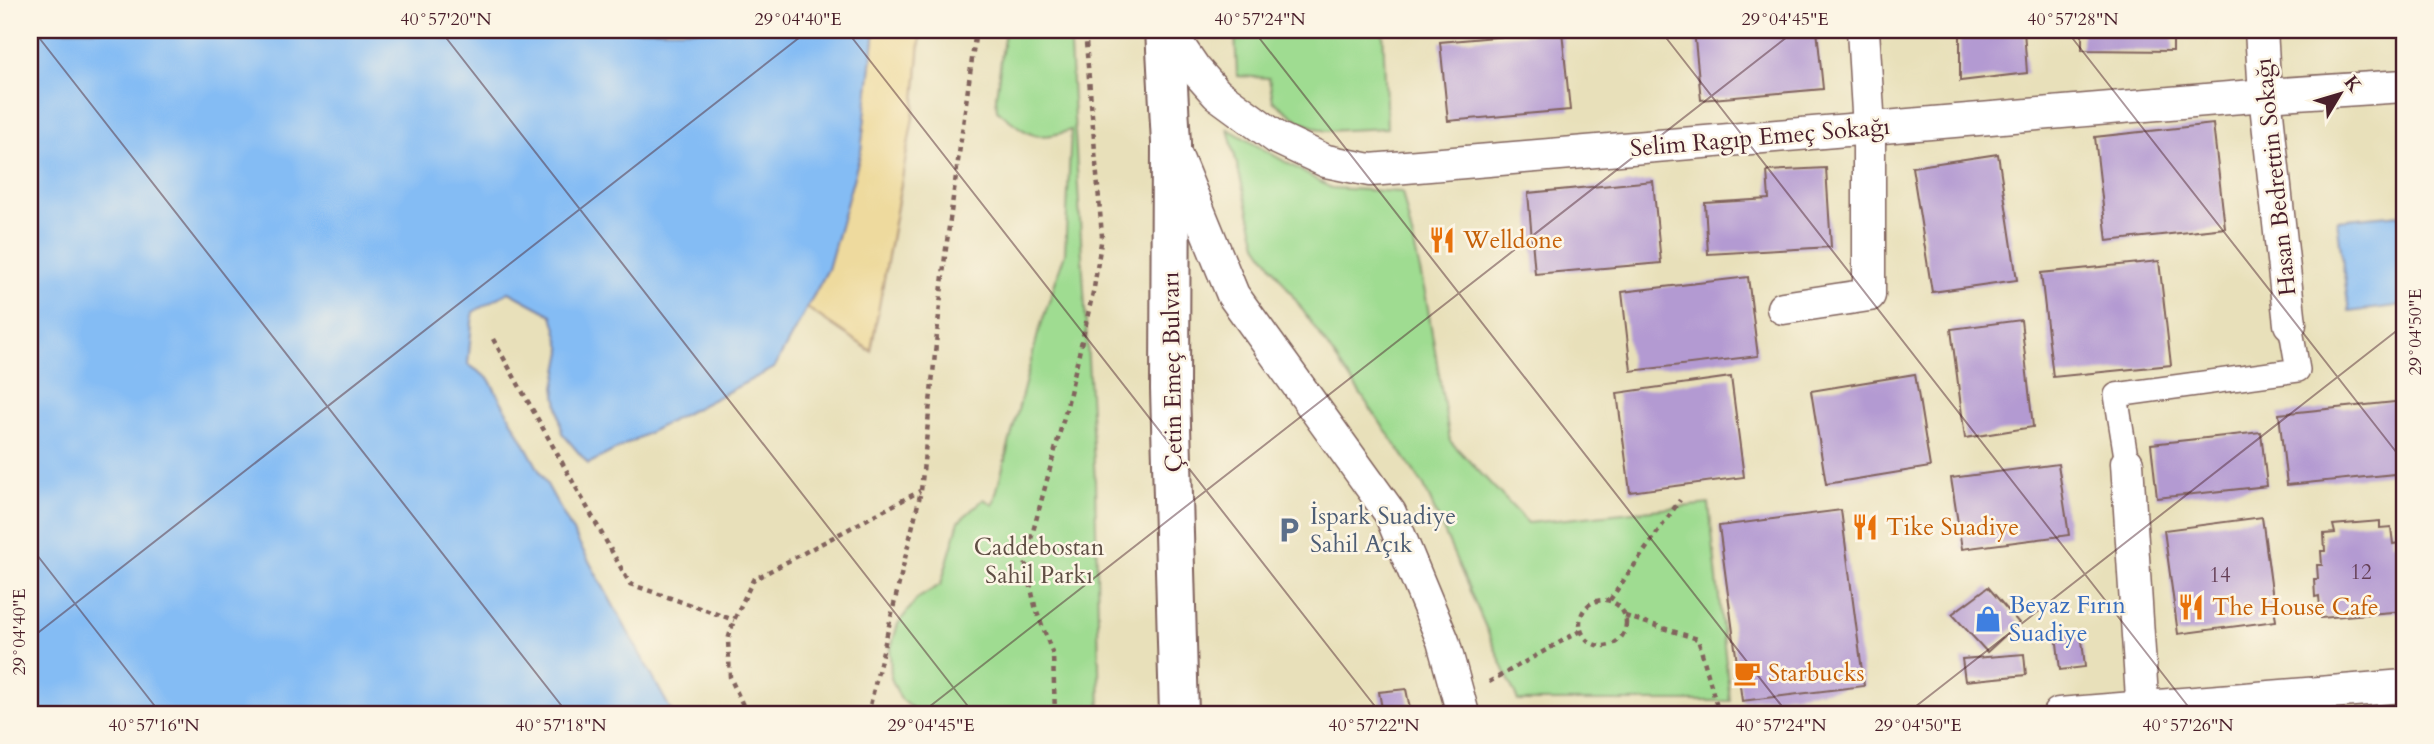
<svg xmlns="http://www.w3.org/2000/svg" width="2434" height="744" font-family="Cardo,serif">
  <rect width="100%" height="100%" fill="#fcf5e5"/>
  <filter id="ink" filterUnits="userSpaceOnUse"><feTurbulence type="fractalNoise" baseFrequency=".0143" numOctaves="2"/><feDisplacementMap in="SourceGraphic" scale="14" xChannelSelector="R" yChannelSelector="G"/><feConvolveMatrix kernelMatrix="1 2 1 2 8 2 1 2 1" color-interpolation-filters="sRGB"/></filter>
  <filter id="wash" filterUnits="userSpaceOnUse"><feTurbulence type="fractalNoise" baseFrequency=".00686" numOctaves="4" result="noise"/><feDisplacementMap in="SourceGraphic" scale="28" xChannelSelector="R" yChannelSelector="G"/><feGaussianBlur stdDeviation="1.57" result="paint"/><feColorMatrix in="noise" values="0 0 0 0 0 0 0 0 0 0 0 0 0 0 0 0 0 1.4 0 .05"/><feComposite in="paint" operator="in"/></filter>
  <g filter="url(#wash)">
    <rect width="100%" height="100%" fill="#e8e0ba"/>
    <!-- green -->
    <g fill="#9fdc91" stroke="#747e5e" stroke-width="2">
      <path d="M 1005,30 L 1069,30 L 1095,481 L 1100,714 L 919,714 L 900,698 L 891,678 L 890,651 L 898,624 L 917,599 L 941,584 L 959,521 L 984,499 L 993,505 L 1038,334 L 1065,253 L 1071,130 C 1032,143 1028,134 997,110 L 996,97 Z"/>
      <path d="M 1235,30 L 1383,30 L 1387,128 L 1325,131 L 1301,122 L 1273,101 L 1269,78 L 1237,76 Z"/>
      <path d="M 1228,129 L 1331,188 L 1402,192 L 1426,297 L 1450,441 L 1528,523 L 1709,504 L 1730,701 L 1518,701 L 1424,486 L 1257,244 Z"/>
    </g>
    <!-- sand -->
    <path fill="#eeda9e" stroke="#9c7c64" stroke-width="2" d="M 875,30 L 921,30 L 914,112 L 871,351 L 807,308 L 828,269 L 861,151 Z"/>
    <!-- water -->
    <g fill="#84bcf4" stroke="#676e90" stroke-width="2">
      <path d="M 30,30 L 875,30 L 861,151 L 828,269 L 774,368 L 588,464 L 562,433 L 555,387 L 562,351 L 552,315 L 509,292 L 473,312 L 468,364 L 489,379 L 673,714 L 30,714 Z"/>
      <path d="M 2400,214 L 2404,249 L 2404,305 L 2349,312 L 2337,220 Z"/>
    </g>
    <g id="blocks">
      <!-- building -->
      <g fill="#b39ad2">
        <path d="M 1694,30 L 1817,30 L 1823,89 L 1701,100 Z"/>
        <path d="M 1960,30 L 2024,30 L 2027,73 L 1960,81 Z"/>
        <path d="M 2082,30 L 2173,30 L 2173,51 L 2082,50 Z"/>
        <path d="M 1562,31 L 1570,110 L 1448,121 L 1440,42 Z"/>
        <path d="M 2213,124 L 2225,228 L 2107,241 L 2095,137 Z"/>
        <path d="M 1998,154 L 2017,280 L 1932,292 L 1912,167 Z"/>
        <path d="M 1826,168 L 1831,247 L 1708,254 L 1705,203 L 1769,199 L 1767,171 Z"/>
        <path d="M 1653,181 L 1661,263 L 1535,274 L 1528,193 Z"/>
        <path d="M 2159,261 L 2171,365 L 2053,377 L 2041,273 Z"/>
        <path d="M 1748,277 L 1758,356 L 1631,371 L 1622,292 Z"/>
        <path d="M 2021,320 L 2033,427 L 1965,438 L 1951,329 Z"/>
        <path d="M 1915,374 L 1930,467 L 1826,484 L 1811,391 Z"/>
        <path d="M 1731,377 L 1744,477 L 1630,492 L 1617,393 Z"/>
        <path d="M 2404,401 L 2404,473 L 2287,485 L 2279,414 Z"/>
        <path d="M 2261,432 L 2267,486 L 2157,498 L 2151,444 Z"/>
        <path d="M 2058,464 L 2069,535 L 1962,549 L 1951,478 Z"/>
        <path d="M 1841,510 L 1864,686 L 1742,701 L 1719,526 Z"/>
        <path d="M 2262,517 L 2276,621 L 2178,634 L 2164,530 Z"/>
        <path d="M 2380,521 L 2380,528 L 2391,527 L 2393,544 L 2399,543 L 2400,557 L 2404,556 L 2404,611 L 2321,618 L 2319,596 L 2315,597 L 2314,579 L 2318,579 L 2317,565 L 2322,565 L 2321,551 L 2325,551 L 2324,534 L 2335,533 L 2333,525 Z"/>
        <path d="M 1988,587 L 2019,623 L 1987,652 L 1952,614 Z"/>
        <path d="M 2081,631 L 2085,667 L 2060,670 L 2056,634 Z"/>
        <path d="M 2024,654 L 2026,675 L 1965,681 L 1962,659 Z"/>
        <path d="M 1406,689 L 1411,714 L 1383,714 L 1379,692 Z"/>
      </g>
    </g>
  </g>
  <g filter="url(#ink)">
    <use href="#blocks" fill-opacity="0" stroke="#81635d" stroke-width="2"/>
    <g fill="none" stroke-linecap="round" stroke-linejoin="round">
      <!-- pedestrian casing -->
      <g stroke="#81635d" stroke-width="26">
        <path id="pedestrian" d="M 2127,463 L 2116,395 L 2298,370 L 2290,324"/>
      </g>
      <!-- minor casing -->
      <g stroke="#81635d" stroke-width="35">
        <g id="minor">
          <path d="M 1168,30 L 1194,68 L 1217,94 L 1277,138 L 1326,161 L 1370,170 L 2265,95 L 2404,86"/>
          <path d="M 2261,30 L 2265,95 L 2290,324"/>
          <path d="M 1174,151 L 1233,295 L 1390,513 L 1443,641 L 1463,714"/>
          <path d="M 1783,308 L 1869,295 L 1869,128 L 1863,30"/>
          <path d="M 2127,463 L 2143,714"/>
          <path d="M 2059,714 L 2404,686"/>
        </g>
      </g>
      <!-- primary casing -->
      <g stroke="#81635d" stroke-width="42">
        <path id="primary" d="M 1165,30 L 1171,143 L 1170,389 L 1179,714"/>
      </g>
      <!-- path -->
      <g stroke="#81635d" stroke-width="4.5" stroke-dasharray="5 5" stroke-linecap="butt">
        <path d="M 493,339 L 630,584 L 734,620"/>
        <circle cx="1603" cy="623" r="23"/>
        <path d="M 1610,600 L 1680,500"/>
        <path d="M 1625,616 L 1698,639 L 1719,714"/>
        <path d="M 1489,682 L 1580,631"/>
        <path d="M 747,714 L 730,677 L 728,640 L 734,620 L 753,580 L 920,491"/>
        <path d="M 868,714 L 921,491 L 945,256 L 976,30"/>
        <path d="M 1055,714 L 1053,655 L 1035,606 L 1025,561 L 1067,406 L 1094,288 L 1102,236 L 1085,30"/>
      </g>
      <!-- pedestrian -->
      <use href="#pedestrian" stroke="#fff" stroke-width="23"/>
      <!-- minor -->
      <use href="#minor" stroke="#fff" stroke-width="32"/>
      <!-- primary -->
      <use href="#primary" stroke="#fff" stroke-width="38"/>
    </g>
  </g>
  <!-- ticks -->
  <path fill="none" stroke="#4a1f2b" stroke-width="2" stroke-opacity="0.45" d="M 33,30 L 568,714M 440,30 L 974,714M 846,30 L 1381,714M 1253,30 L 1788,714M 1660,30 L 2194,714M 2066,30 L 2404,462M 30,546 L 161,714M 30,639 L 809,30M 920,714 L 1796,30M 1906,714 L 2404,325"/>
  <!-- icons -->
  <defs>
    <g id="restaurant-bare" transform="scale(2.1)"><path d="M-5-6h1v4h1v-4h1v4h1v-4h1v5L-1.5 .5V6h-2V.5L-5-1ZM5-6V6H3V1.5H1.5Q1.5-4 5-6Z" fill="#e8710a" stroke="#fcf5e5" stroke-width="2.5" paint-order="stroke"/></g>
    <g id="parking-bare" transform="scale(2.1)"><path d="M-3.5-5.5H1a3.5 3.5 0 0 1 0 7H-1V5.5H-3.5ZM-1-3.4V-.6H.8a1.4 1.4 0 0 0 0-2.8Z" fill="#5c6f8a" stroke="#fcf5e5" stroke-width="2.5" paint-order="stroke"/></g>
    <g id="shop-bare" transform="scale(2.1)"><path d="M-5-2.5h2.3a2.7 3.5 0 0 1 5.4 0H5L5.5 6h-11ZM-1.5-2.5h3a1.5 2.3 0 0 0-3 0Z" fill="#3f7fe0" stroke="#fcf5e5" stroke-width="2.5" paint-order="stroke"/></g>
    <g id="cafe-bare" transform="scale(2.1)"><path d="M-5.5-4.5H6V0H3Q3 3.5 0 3.5H-2.5Q-5.5 3.5-5.5 0ZM3-3.2v2h1.7v-2ZM-6 4.5H4V6H-6Z" fill="#e8710a" stroke="#fcf5e5" stroke-width="2.5" paint-order="stroke"/></g>
  </defs>
  <g fill-rule="evenodd">
    <use href="#restaurant-bare" x="1442" y="240"/>
    <use href="#restaurant-bare" x="1865" y="527"/>
    <use href="#parking-bare" x="1289" y="530"/>
    <use href="#restaurant-bare" x="2191" y="607"/>
    <use href="#shop-bare" x="1988" y="619"/>
    <use href="#cafe-bare" x="1747" y="673"/>
  </g>
  <g text-anchor="middle" stroke-width="5" stroke-linejoin="round" paint-order="stroke">
    <!-- number labels -->
    <g font-size="21" fill="#643e55">
      <text x="2361" y="579">12</text>
      <text x="2220" y="582">14</text>
    </g>
    <!-- street labels -->
    <g font-size="24" fill="#4a1f2b" stroke="#fcf5e5">
      <text transform="translate(1760 137) rotate(-5)" y="8">Selim Ragıp Emeç Sokağı</text>
      <text transform="translate(2275 177) rotate(-96)" y="8">Hasan Bedrettin Sokağı</text>
      <text transform="translate(1172 372) rotate(-91)" y="8">Çetin Emeç Bulvarı</text>
    </g>
    <!-- food labels -->
    <g font-size="24" fill="#c56008" stroke="#fcf5e5" text-anchor="start">
      <text x="1463" y="248">Welldone</text>
      <text x="1886" y="535">Tike Suadiye</text>
      <text x="2212" y="615">The House Cafe</text>
      <text x="1768" y="681">Starbucks</text>
    </g>
    <!-- service labels -->
    <g font-size="24" fill="#4e5e75" stroke="#fcf5e5" text-anchor="start">
      <text x="1310" y="524">İspark Suadiye<tspan x="1310" dy="28">Sahil Açık</tspan></text>
    </g>
    <!-- park labels -->
    <g font-size="24" fill="#5f4e44" stroke="#fcf5e5">
      <text x="1039" y="555">Caddebostan<tspan x="1039" dy="28">Sahil Parkı</tspan></text>
    </g>
    <!-- shop labels -->
    <g font-size="24" fill="#366cbe" stroke="#fcf5e5" text-anchor="start">
      <text x="2009" y="613">Beyaz Fırın<tspan x="2009" dy="28">Suadiye</tspan></text>
    </g>
  </g>
  <!-- margin -->
  <rect width="2434" height="744" fill="none" stroke="#fcf5e5" stroke-width="77"/>
  <!-- north arrow -->
  <g transform="translate(2340 94) rotate(52)" stroke="#fcf5e5" stroke-width="5" paint-order="stroke">
  <path d="M0-5L12 26L0 18L-12 26Z" fill="#4a1f2b"/>
  <text y="-10" font-size="19" font-weight="bold" text-anchor="middle" fill="#4a1f2b">K</text>
  </g>
  <rect x="38" y="38" width="2358" height="668" fill="none" stroke="#4a1f2b" stroke-width="2.5"/>
  <g font-size="18" text-anchor="middle" fill="#4a1f2b">
    <text x="446" y="25">40°57'20"N</text>
    <text x="798" y="25">29°04'40"E</text>
    <text x="1260" y="25">40°57'24"N</text>
    <text x="1785" y="25">29°04'45"E</text>
    <text x="2073" y="25">40°57'28"N</text>
    <text transform="translate(2415 332) rotate(-90)" y="6">29°04'50"E</text>
    <text transform="translate(19 632) rotate(-90)" y="6">29°04'40"E</text>
    <text x="154" y="731">40°57'16"N</text>
    <text x="561" y="731">40°57'18"N</text>
    <text x="931" y="731">29°04'45"E</text>
    <text x="1374" y="731">40°57'22"N</text>
    <text x="1781" y="731">40°57'24"N</text>
    <text x="1918" y="731">29°04'50"E</text>
    <text x="2188" y="731">40°57'26"N</text>
  </g>
</svg>
